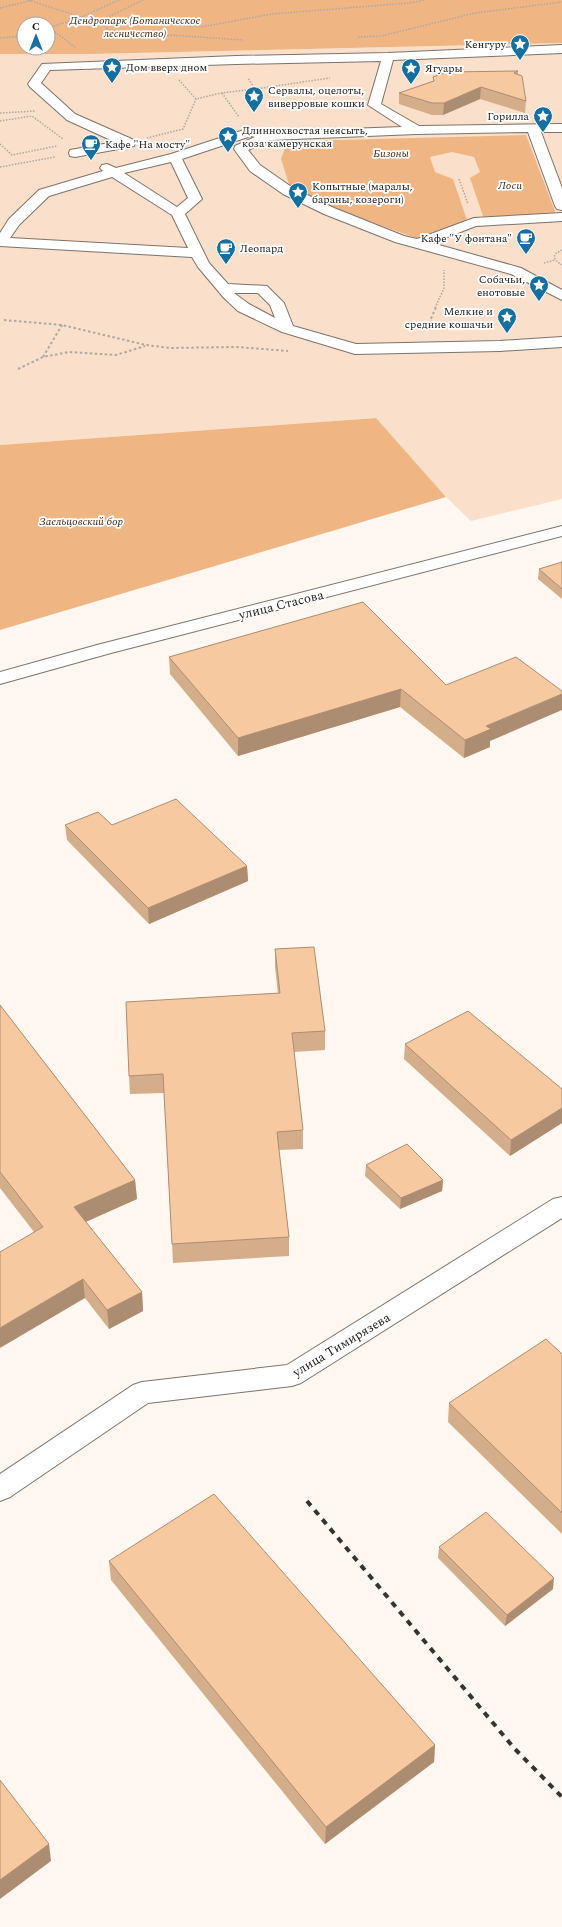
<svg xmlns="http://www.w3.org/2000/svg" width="562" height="1927" font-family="Spectral,serif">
  <rect width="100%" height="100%" fill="#fff7f0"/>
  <!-- green -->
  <path fill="#fadfca" d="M 562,43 L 562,499 L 471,521 L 446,497 L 375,418 L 0,445 L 0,54 L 90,54 Z"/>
  <!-- forest -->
  <g fill="#efb684" fill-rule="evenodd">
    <path d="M 0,0 L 562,0 L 562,43 L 90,54 L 0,54 ZM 24,24 L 48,24 L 48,48 L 24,48 Z"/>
    <path d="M 526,135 L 556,214 L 484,219 L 470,178 L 480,172 L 474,157 L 452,152 L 430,157 L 435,172 L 453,179 L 467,220 L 416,238 L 323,205 L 289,184 L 281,159 L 285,148 L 301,141 Z"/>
    <path d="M 376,418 L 446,497 L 0,630 L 0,445 Z"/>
  </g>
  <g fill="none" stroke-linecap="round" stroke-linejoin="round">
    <!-- minor casing -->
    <g stroke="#7c736c" stroke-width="2">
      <g id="minor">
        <path d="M 562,45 L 562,53 L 393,60 L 381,104 L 419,126 L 562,124 L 562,132 L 541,132 L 562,188 L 562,210 L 557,209 L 555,206 L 528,132 L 416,134 L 270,140 L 248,150 L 260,165 L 293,188 L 334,208 L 404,236 L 417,239 L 474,218 L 562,213 L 562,221 L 476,226 L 432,243 L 521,268 L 562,290 L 562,300 L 511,274 L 395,242 L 324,214 L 283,194 L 250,171 L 234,149 L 235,146 L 255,137 L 251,136 L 182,159 L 202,199 L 185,214 L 209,263 L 228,284 L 267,286 L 284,303 L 293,326 L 356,344 L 500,341 L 562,337 L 562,347 L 500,351 L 355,354 L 282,332 L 238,311 L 224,298 L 198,267 L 192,257 L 0,246 L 0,233 L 9,219 L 39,190 L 103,171 L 100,168 L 102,165 L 107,164 L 116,168 L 171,154 L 250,128 L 266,132 L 402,127 L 368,105 L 381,61 L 236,64 L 50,70 L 41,83 L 75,114 L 134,140 L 135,143 L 134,146 L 129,147 L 75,157 L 70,156 L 69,153 L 70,150 L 115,142 L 67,120 L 30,87 L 28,84 L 42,64 L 236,56 L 388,53 ZM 171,162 L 188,198 L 177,207 L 124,173 ZM 112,177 L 172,215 L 188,248 L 10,238 L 19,225 L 49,196 ZM 234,293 L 258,293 L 270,305 L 275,318 L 249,304 Z"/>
        <path d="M 562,526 L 562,536 L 111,653 L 0,684 L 0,672 L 97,645 Z"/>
        <path d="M 562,1197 L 562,1218 L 301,1383 L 292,1386 L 148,1403 L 10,1497 L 0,1501 L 0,1474 L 133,1385 L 142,1382 L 287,1365 L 553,1199 Z"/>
      </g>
    </g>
    <!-- path-far1 -->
    <g stroke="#aea8a2" stroke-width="1.5" stroke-dasharray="1.5 1.5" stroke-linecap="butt">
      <path d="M 28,0 L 87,19 L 201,27 L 272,14 L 409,3 L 425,0"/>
      <path d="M 143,0 L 100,21 L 109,31 L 243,40"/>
      <path d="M 0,8 L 33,0"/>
      <path d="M 48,28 L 79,18 L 119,0"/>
      <path d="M 50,28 L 76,48"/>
      <path d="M 358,37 L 381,36 L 475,13 L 562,2"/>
      <path d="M 0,38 L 24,36"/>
      <path d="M 179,80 L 196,99 L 221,93 L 255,89 L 248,78"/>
      <path d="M 255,89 L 330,78"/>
      <path d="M 222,93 L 239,117"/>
      <path d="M 0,113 L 35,111"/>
      <path d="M 0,121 L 32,116 L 63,139"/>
      <path d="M 147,138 L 183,129 L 196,99"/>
      <path d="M 0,144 L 12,155 L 57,146"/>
      <path d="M 0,167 L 55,157"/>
      <path d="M 459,179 L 468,204"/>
      <path d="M 562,250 L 555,254 C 553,260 558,262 562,265"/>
      <path d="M 544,263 L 555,260"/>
      <path d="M 435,308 L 444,288 L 444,270"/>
    </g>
    <!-- path -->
    <g stroke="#aea8a2" stroke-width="2" stroke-dasharray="2.5 2.5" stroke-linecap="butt">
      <path d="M 4,320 L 62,325 L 146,345 L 170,348 L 237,347 L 288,351"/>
      <path d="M 427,328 L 436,307"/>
      <path d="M 43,357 L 62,325"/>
      <path d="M 18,369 L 43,357 L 69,352 L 116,355 L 145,346"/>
    </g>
    <!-- minor -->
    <use href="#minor" fill="#fff" fill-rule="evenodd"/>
    <!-- rail -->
    <path stroke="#383330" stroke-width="4" stroke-dasharray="6 6" stroke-linecap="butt" d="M 307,1501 L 514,1748 L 562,1797"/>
  </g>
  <!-- wall -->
  <g fill="#d4ad8a">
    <path d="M 518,71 L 518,74 L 526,101 L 525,113 L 480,99 L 443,115 L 432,115 L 399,104 L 399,93 L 433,81 L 433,77 Z"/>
    <path d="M 562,562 L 562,599 L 538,579 L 539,569 Z"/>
    <path d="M 363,602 L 490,741 L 490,747 L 464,758 L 400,707 L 238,756 L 170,674 L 169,657 Z"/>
    <path d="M 65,825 L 112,825 L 247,866 L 248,881 L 149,924 L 67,840 Z"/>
    <path d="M 275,949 L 325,1031 L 325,1050 L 294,1052 L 303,1130 L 303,1149 L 279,1150 L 289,1237 L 289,1256 L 173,1263 L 164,1093 L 130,1094 L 129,1076 L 278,993 L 275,967 Z"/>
    <path d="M 0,1005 L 135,1180 L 137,1199 L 86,1222 L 142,1292 L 143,1311 L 109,1329 L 0,1188 Z"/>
    <path d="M 405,1044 L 562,1089 L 562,1123 L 510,1156 L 404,1059 Z"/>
    <path d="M 366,1165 L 443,1180 L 442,1191 L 400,1209 L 365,1176 Z"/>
    <path d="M 562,1354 L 562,1534 L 448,1422 L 449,1403 Z"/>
    <path d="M 439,1547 L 553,1589 L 505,1626 L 438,1558 Z"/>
    <path d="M 109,1561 L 435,1745 L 434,1762 L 325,1844 L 111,1580 Z"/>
  </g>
  <!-- shaded-wall -->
  <g fill="#ad8d71">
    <path d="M 481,87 L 480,99 L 443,115 L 444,103 Z"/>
    <path d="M 401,689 L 400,707 L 238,756 L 238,738 Z"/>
    <path d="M 562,694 L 562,710 L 490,741 L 490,747 L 464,758 L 465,740 L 486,726 Z"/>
    <path d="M 247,866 L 248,881 L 149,924 L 148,908 Z"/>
    <path d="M 562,1108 L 562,1123 L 510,1156 L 511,1140 Z"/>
    <path d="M 135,1180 L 137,1199 L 76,1226 L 74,1207 Z"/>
    <path d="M 443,1180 L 442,1191 L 400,1209 L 401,1198 Z"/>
    <path d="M 83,1279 L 85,1298 L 0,1348 L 0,1328 Z"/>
    <path d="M 142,1292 L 143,1311 L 109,1329 L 107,1310 Z"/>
    <path d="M 554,1578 L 553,1589 L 505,1626 L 507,1615 Z"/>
    <path d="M 435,1745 L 434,1762 L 325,1844 L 326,1827 Z"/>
    <path d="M 49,1844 L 51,1861 L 0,1899 L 0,1880 Z"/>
  </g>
  <!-- building -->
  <g fill="#f7c9a1" stroke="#ad8d71">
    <path d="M 518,71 L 514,73 L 522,76 L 526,101 L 481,87 L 444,103 L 432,103 L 399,93 L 434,81 L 433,77 L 447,72 Z"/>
    <path d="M 562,562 L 562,589 L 539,569 Z"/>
    <path d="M 363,602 L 446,685 L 516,657 L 562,691 L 562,694 L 486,726 L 491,729 L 465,740 L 401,689 L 238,738 L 169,657 Z"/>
    <path d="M 176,799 L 247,866 L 148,908 L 65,825 L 98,812 L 112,825 Z"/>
    <path d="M 314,947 L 325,1031 L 292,1033 L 303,1130 L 277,1132 L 289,1237 L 172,1244 L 163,1074 L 129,1076 L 126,1002 L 280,993 L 275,949 Z"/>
    <path d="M 0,1005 L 135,1180 L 74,1207 L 142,1292 L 107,1310 L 83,1279 L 0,1328 L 0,1252 L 43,1227 L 0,1172 Z"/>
    <path d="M 468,1011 L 562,1089 L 562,1108 L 511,1140 L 405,1044 Z"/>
    <path d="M 407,1144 L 443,1180 L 401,1198 L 366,1165 Z"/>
    <path d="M 546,1339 L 562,1354 L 562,1513 L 449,1403 Z"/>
    <path d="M 214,1494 L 435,1745 L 326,1827 L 109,1561 Z"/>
    <path d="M 486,1512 L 554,1578 L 507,1615 L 439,1547 Z"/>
    <path d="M 0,1780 L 49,1844 L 0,1880 Z"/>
  </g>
  <!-- icons -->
  <defs>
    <g id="sight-pin" transform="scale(1)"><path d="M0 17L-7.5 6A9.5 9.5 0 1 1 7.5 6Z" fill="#166f9f" stroke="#fff"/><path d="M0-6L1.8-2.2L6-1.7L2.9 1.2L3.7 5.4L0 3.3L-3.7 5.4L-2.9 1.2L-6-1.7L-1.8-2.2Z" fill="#fff"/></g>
    <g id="cafe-pin" transform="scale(1)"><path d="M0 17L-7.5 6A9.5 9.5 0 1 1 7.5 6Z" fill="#166f9f" stroke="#fff"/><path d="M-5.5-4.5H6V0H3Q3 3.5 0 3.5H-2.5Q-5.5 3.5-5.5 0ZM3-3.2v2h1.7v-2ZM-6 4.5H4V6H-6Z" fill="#fff"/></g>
  </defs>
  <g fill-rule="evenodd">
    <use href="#sight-pin" x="520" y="44"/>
    <use href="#sight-pin" x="112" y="67"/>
    <use href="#sight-pin" x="411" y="68"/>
    <use href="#sight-pin" x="254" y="96"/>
    <use href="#sight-pin" x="543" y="116"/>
    <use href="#sight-pin" x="228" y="136"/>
    <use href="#cafe-pin" x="91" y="144"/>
    <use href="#sight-pin" x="298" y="192"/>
    <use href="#cafe-pin" x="526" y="238"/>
    <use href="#cafe-pin" x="226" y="248"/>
    <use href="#sight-pin" x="539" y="285"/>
    <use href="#sight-pin" x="507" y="317"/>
  </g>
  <g text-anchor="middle" stroke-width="3.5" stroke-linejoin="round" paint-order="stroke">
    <!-- far-park labels -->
    <g font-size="11" font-style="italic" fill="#3e2711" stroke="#fff">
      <text x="135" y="24">Дендропарк (Ботаническое<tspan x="135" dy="13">лесничество)</tspan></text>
      <text x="391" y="157">Бизоны</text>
      <text x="510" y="189">Лоси</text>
      <text x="81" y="525">Заельцовский бор</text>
    </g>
    <!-- far-poi labels -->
    <g font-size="11" fill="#1c1815" stroke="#fff" text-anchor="start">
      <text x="506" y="48" text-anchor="end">Кенгуру</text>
      <text x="126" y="71">Дом вверх дном</text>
      <text x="425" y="72">Ягуары</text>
      <text x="268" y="94">Сервалы, оцелоты,<tspan x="268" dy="13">виверровые кошки</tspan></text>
      <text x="529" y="120" text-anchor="end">Горилла</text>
      <text x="242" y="134">Длиннохвостая неясыть,<tspan x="242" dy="13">коза камерунская</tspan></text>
      <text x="105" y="148">Кафе "На мосту"</text>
      <text x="312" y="190">Копытные (маралы,<tspan x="312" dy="13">бараны, козероги)</tspan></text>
      <text x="512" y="242" text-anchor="end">Кафе "У фонтана"</text>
      <text x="240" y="252">Леопард</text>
      <text x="525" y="283" text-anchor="end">Собачьи,<tspan x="525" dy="13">енотовые</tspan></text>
      <text x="493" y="315" text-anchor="end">Мелкие и<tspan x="493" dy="13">средние кошачьи</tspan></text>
    </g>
    <!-- street labels -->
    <g font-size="13" fill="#1c1815" stroke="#fff">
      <text transform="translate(281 604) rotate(-14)" y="5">улица Стасова</text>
      <text transform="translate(341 1344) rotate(-31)" y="5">улица Тимирязева</text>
    </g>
  </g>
  <!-- north arrow -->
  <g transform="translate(36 36)"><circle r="19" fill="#ffffff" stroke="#a4a3a1"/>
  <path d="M0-3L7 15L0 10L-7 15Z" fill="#166f9f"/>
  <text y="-6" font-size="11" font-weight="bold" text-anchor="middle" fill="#1c1815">С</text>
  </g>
</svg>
